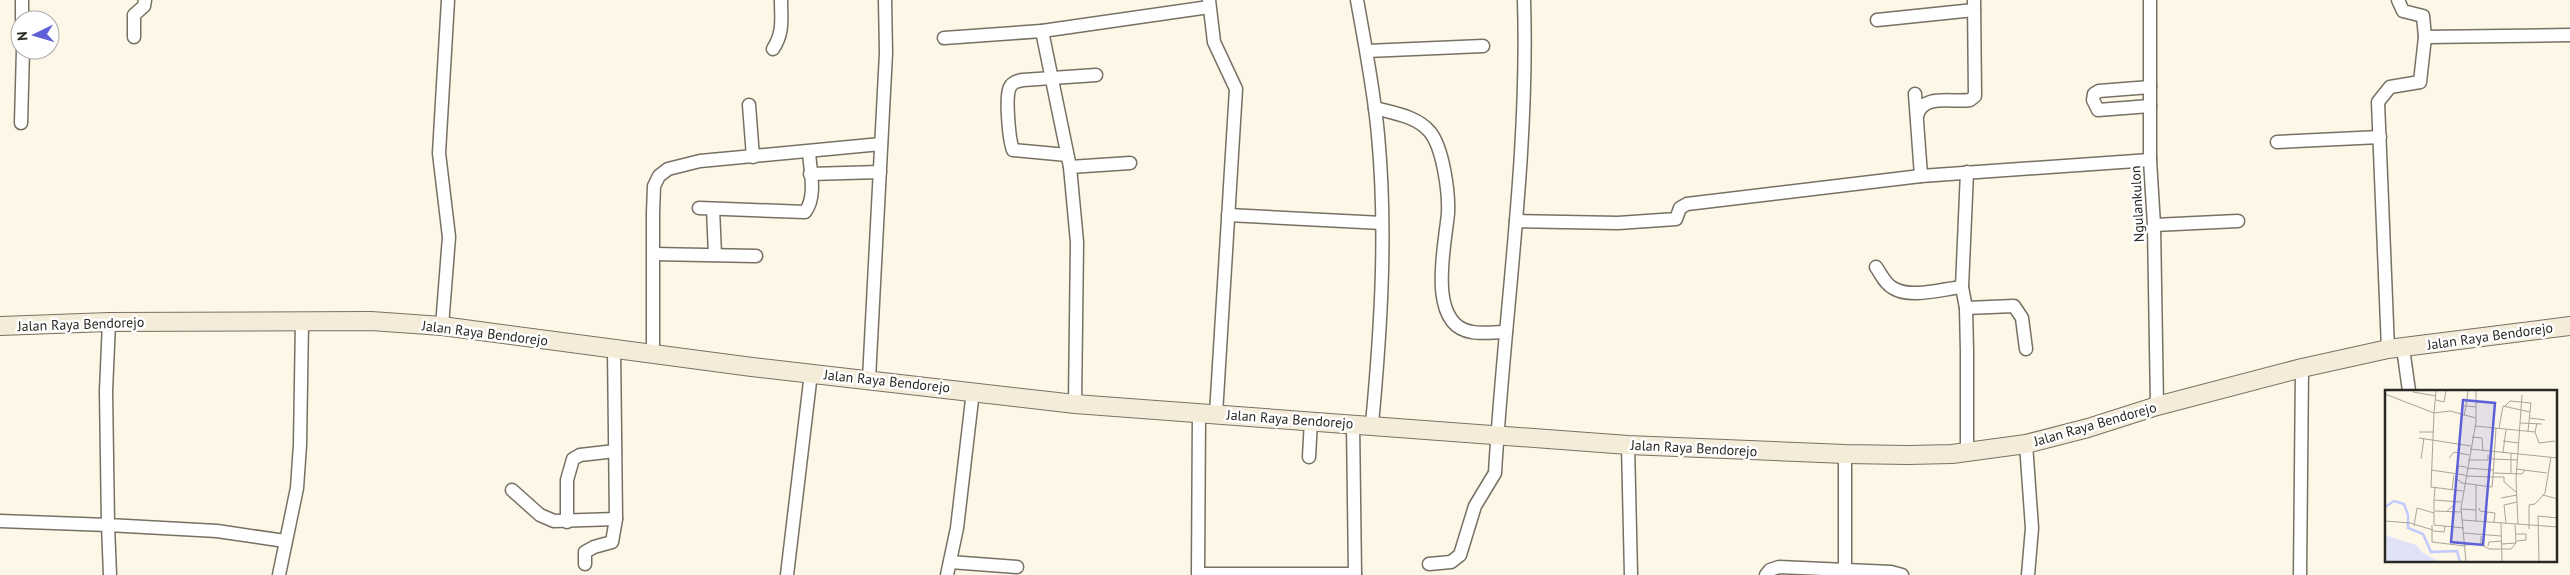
<svg xmlns="http://www.w3.org/2000/svg" width="2570" height="575" font-family="'PT Sans',sans-serif">
  <rect width="100%" height="100%" fill="#fdf7e8"/>
  <g fill="none" stroke-linecap="round" stroke-linejoin="round">
    <!-- street casing -->
    <g stroke="#777164" stroke-width="15">
      <g id="street">
        <path d="M 22,0 L 22,20"/>
        <path d="M 1209,0 L 1214,42 L 1236,89 L 1216,414"/>
        <path d="M 1357,0 C 1365,45 1374,90 1378,135 C 1387,231 1381,328 1372,424"/>
        <path d="M 2150,0 L 2150,160 L 2154,225 L 2157,406"/>
        <path d="M 1877,20 L 1974,10"/>
        <path d="M 1042,31 L 1209,7"/>
        <path d="M 134,37 L 134,15 L 144,6 L 145,0"/>
        <path d="M 2425,37 L 2570,35"/>
        <path d="M 944,38 L 1042,31 L 1070,167 L 1077,242 L 1075,404"/>
        <path d="M 773,49 C 784,32 781,19 781,0"/>
        <path d="M 1367,51 L 1483,46"/>
        <path d="M 2150,87 L 2099,91 L 2094,94 L 2093,100 L 2098,110 L 2150,106"/>
        <path d="M 1915,94 L 1921,176"/>
        <path d="M 749,105 L 753,157"/>
        <path d="M 1375,108 C 1393,113 1417,116 1430,132 C 1443,148 1449,192 1448,213 C 1446,241 1425,325 1472,332 C 1482,334 1495,332 1506,332"/>
        <path d="M 1917,116 C 1923,93 1952,103 1970,100 L 1975,96 L 1974,0"/>
        <path d="M 21,123 L 23,50"/>
        <path d="M 2277,142 L 2380,137"/>
        <path d="M 1067,155 L 1013,150 C 1009,140 1005,96 1010,87 C 1013,82 1017,81 1023,80 L 1096,75"/>
        <path d="M 1070,167 L 1130,163"/>
        <path d="M 1967,172 L 1962,287 L 1966,308 L 1967,352 L 1967,451"/>
        <path d="M 810,174 L 880,172"/>
        <path d="M 699,208 L 805,212 C 817,197 810,170 809,152"/>
        <path d="M 713,209 L 715,255"/>
        <path d="M 1228,215 L 1382,223"/>
        <path d="M 1516,221 L 1618,223 L 1676,219 L 1680,208 L 1687,204 L 1921,176 L 2150,160"/>
        <path d="M 2154,225 L 2238,221"/>
        <path d="M 654,254 L 756,256"/>
        <path d="M 1876,267 C 1881,274 1885,284 1893,288 C 1911,299 1942,289 1962,287"/>
        <path d="M 1966,308 L 2014,306 L 2022,318 L 2026,349"/>
        <path d="M 109,322 L 106,391 L 108,525 L 217,531 L 285,541"/>
        <path d="M 442,326 L 449,237 L 439,153 L 448,0"/>
        <path d="M 2403,348 L 2409,391"/>
        <path d="M 2388,349 L 2378,102 L 2390,87 L 2420,82 L 2425,37 L 2423,16 L 2403,11 L 2398,0"/>
        <path d="M 653,354 L 653,213 L 654,186 L 659,176 L 668,169 L 700,161 L 881,144"/>
        <path d="M 869,379 L 886,53 L 885,0"/>
        <path d="M 1199,413 L 1198,574 L 1355,574"/>
        <path d="M 1353,423 L 1355,575"/>
        <path d="M 2026,444 L 2032,528 L 2028,575"/>
        <path d="M 1628,445 L 1631,575"/>
        <path d="M 1309,457 L 1311,420"/>
        <path d="M 512,490 L 540,515 L 554,521 L 616,519"/>
        <path d="M 0,521 L 108,525 L 110,575"/>
        <path d="M 567,522 L 567,480 L 573,459 L 580,455 L 615,451"/>
        <path d="M 950,562 L 1017,567"/>
        <path d="M 585,564 L 585,552 L 594,547 L 612,542 L 616,519 L 614,349"/>
        <path d="M 1429,564 L 1451,562 L 1460,555 L 1475,506 L 1495,473 C 1504,315 1529,158 1524,0"/>
        <path d="M 279,575 L 297,488 L 300,445 L 302,321"/>
        <path d="M 787,575 L 811,373"/>
        <path d="M 947,575 L 957,528 L 973,391"/>
        <path d="M 1766,575 L 1770,570 L 1779,567 L 1891,572 L 1902,575"/>
        <path d="M 1845,575 L 1845,454"/>
        <path d="M 2300,575 L 2302,368"/>
      </g>
    </g>
    <!-- secondary casing -->
    <g stroke="#777164" stroke-width="20">
      <path id="secondary" d="M 0,326 L 109,322 L 371,321 L 442,326 L 752,367 L 1075,404 L 1628,445 L 1845,454 L 1908,455 L 1952,454 L 2026,444 L 2088,428 L 2157,406 L 2302,368 L 2388,349 L 2570,326"/>
    </g>
    <!-- street -->
    <use href="#street" stroke="#fff" stroke-width="12"/>
    <!-- secondary -->
    <use href="#secondary" stroke="#f4ecd8" stroke-width="18"/>
  </g>
  <g text-anchor="middle" stroke-width="5" stroke-linejoin="round" paint-order="stroke">
    <!-- street labels -->
    <g font-size="14" fill="#2a2823" stroke="#fff">
      <text transform="translate(2137 204) rotate(-93)" y="5">Ngulankulon</text>
      <text transform="translate(81 324) rotate(-2)" y="5">Jalan Raya Bendorejo</text>
      <text transform="translate(485 333) rotate(7)" y="5">Jalan Raya Bendorejo</text>
      <text transform="translate(2490 336) rotate(-8)" y="5">Jalan Raya Bendorejo</text>
      <text transform="translate(887 381) rotate(6)" y="5">Jalan Raya Bendorejo</text>
      <text transform="translate(1290 419) rotate(4)" y="5">Jalan Raya Bendorejo</text>
      <text transform="translate(2095 424) rotate(-16)" y="5">Jalan Raya Bendorejo</text>
      <text transform="translate(1694 448) rotate(3)" y="5">Jalan Raya Bendorejo</text>
    </g>
  </g>
  <!-- overview -->
  <g transform="translate(2385 390)">
    <rect width="172" height="172" fill="#fdf7e8"/>
    <path d="M 0,145 L 31,155 L 38,163 L 55,172 L 0,172 Z" fill="#e0e3f8"/>
    <path fill="none" stroke="#c2c9fd" stroke-width="2.5" d="M 0,117 L 9,111 L 19,114 L 23,125 L 23,138 L 38,144 L 46,162 L 72,161 L 75,172"/>
    <path fill="none" stroke="#a9a499" stroke-width="1" d="M 51,1 L 49,23 L 65,21 L 91,28M 28,2 L 51,6M 0,4 L 49,23 L 46,97 L 78,101M 51,10 L 59,12 L 61,1M 76,16 L 81,16 L 83,1M 120,16 L 125,11 L 146,13 L 145,22M 79,26 L 81,16 L 91,17M 145,28 L 160,30M 135,33 L 157,34M 90,36 L 150,42 L 152,33M 114,38 L 118,16 L 145,22 L 143,41M 34,42 L 49,42M 150,42 L 154,53 L 170,51M 87,47 L 97,48 L 98,61M 34,48 L 86,56M 118,51 L 134,53M 85,59 L 173,68M 118,62 L 121,40M 64,68 L 69,62 L 84,65M 36,69 L 39,48M 107,69 L 132,70M 83,70 L 103,70 L 103,65M 81,78 L 108,80M 131,79 L 162,83M 46,80 L 80,85M 108,83 L 137,84 L 140,80M 126,83 L 126,63M 72,85 L 73,76 L 81,77M 80,86 L 108,87 L 111,38M 72,89 L 77,93 L 107,97 L 108,87 L 119,87 L 119,92 L 131,102M 91,95 L 91,131M 50,98 L 49,110 L 76,112M 67,100 L 69,85M 158,105 L 173,109M 116,108 L 132,105M 49,110 L 49,135 L 79,138M 94,118 L 95,121 L 102,122 L 101,132M 76,119 L 91,120M 50,121 L 76,122M 62,121 L 69,115 L 70,107M 102,122 L 110,123 L 109,132M 77,130 L 173,137M 0,131 L 25,133 L 48,140M 116,133 L 117,172M 121,133 L 119,115 L 132,112M 133,134 L 131,89 L 137,5M 47,135 L 47,152 L 80,156M 29,136 L 32,118 L 49,123M 144,139 L 144,115 L 150,114 L 160,103 L 166,67M 48,141 L 59,142 L 60,136M 79,143 L 116,146M 130,144 L 141,144 L 141,150 L 131,151M 96,154 L 104,159 L 126,159 L 131,153M 117,154 L 131,153 L 130,134M 80,155 L 96,154 L 96,146M 103,156 L 104,152 L 117,151M 81,172 L 76,118 L 91,32 L 91,1M 154,172 L 153,126 L 173,128"/>
    <path fill="#5e60d8" fill-opacity="0.15" stroke="#5e60d8" stroke-width="2.5" d="M 78,10 L 110,13 L 98,155 L 66,152 Z"/>
    <rect width="172" height="172" fill="none" stroke="#2a2823" stroke-width="2.5"/>
  </g>
  <!-- north arrow -->
  <g transform="translate(35 35) rotate(265)"><circle r="24" fill="#ffffff" stroke="#aaa9a7"/>
  <path d="M0-4L9 19L0 12L-9 19Z" fill="#5e60d8"/>
  <text y="-8" font-size="14" font-weight="bold" text-anchor="middle" fill="#2a2823">N</text>
  </g>
</svg>
